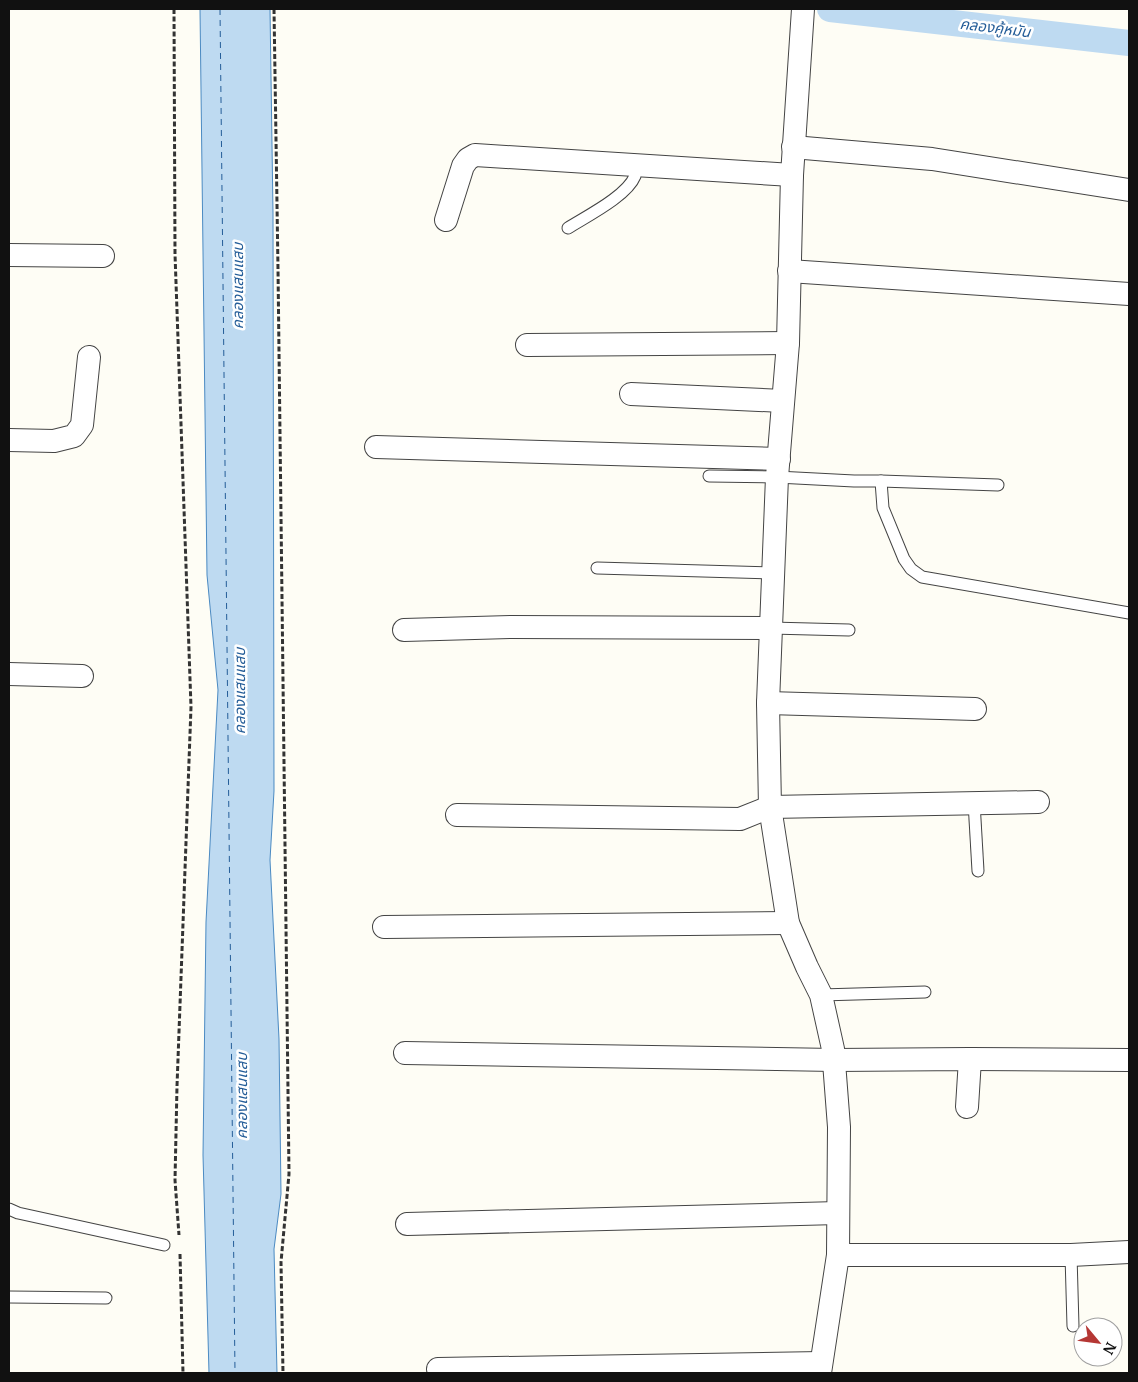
<svg xmlns="http://www.w3.org/2000/svg" width="1138" height="1382" font-family="Merriweather,'Noto Sans Thai',serif">
  <rect width="100%" height="100%" fill="#fefdf5"/>
  <!-- water -->
  <path fill="#bedaf1" stroke="#4b8ac2" d="M 200,9 L 270,9 L 273,213 L 274,791 L 270,860 L 279,1039 L 281,1194 L 274,1249 L 277,1373 L 209,1373 L 203,1155 L 206,922 L 218,690 L 207,575 Z"/>
  <g fill="none" stroke-linecap="round" stroke-linejoin="round">
    <!-- canal -->
    <path stroke="#bedaf1" stroke-width="26" d="M 830,9 L 1129,43"/>
    <!-- ferry -->
    <path stroke="#245d98" stroke-width="1" stroke-dasharray="6 5" stroke-linecap="butt" d="M 220,9 L 235,1373"/>
    <!-- service casing -->
    <g stroke="#444" stroke-width="13">
      <g id="service">
        <path d="M 568,228 C 587,216 627,196 635,176 C 636,172 636,168 636,165"/>
        <path d="M 709,476 L 777,477 L 854,481 L 881,481 L 883,508 L 904,559 L 911,569 L 922,577 L 1129,613"/>
        <path d="M 881,481 L 998,485"/>
        <path d="M 597,568 L 773,573"/>
        <path d="M 771,628 L 849,630"/>
        <path d="M 974,802 L 978,871"/>
        <path d="M 821,995 L 925,992"/>
        <path d="M 9,1209 L 18,1213 L 164,1245"/>
        <path d="M 1071,1255 L 1073,1326"/>
        <path d="M 9,1297 L 106,1298"/>
      </g>
    </g>
    <!-- minor casing -->
    <g stroke="#444" stroke-width="24">
      <g id="minor">
        <path d="M 803,9 L 792,175 L 788,343 L 777,477 L 768,703 L 770,807 L 788,923 L 807,967 L 821,995 L 833,1049 L 839,1127 L 838,1255 L 820,1373"/>
        <path d="M 793,147 L 932,159 L 1129,190"/>
        <path d="M 446,220 L 463,166 L 468,159 L 475,155 L 792,175"/>
        <path d="M 9,255 L 103,256"/>
        <path d="M 789,271 L 1129,294"/>
        <path d="M 527,345 L 788,343"/>
        <path d="M 631,394 L 783,401"/>
        <path d="M 9,440 L 54,441 L 74,436 L 82,425 L 89,357"/>
        <path d="M 376,447 L 779,459"/>
        <path d="M 404,630 L 512,627 L 771,628"/>
        <path d="M 9,674 L 82,676"/>
        <path d="M 768,703 L 975,709"/>
        <path d="M 457,815 L 740,819 L 770,807 L 1038,802"/>
        <path d="M 384,927 L 788,923"/>
        <path d="M 405,1053 L 834,1060 L 970,1059 L 967,1107"/>
        <path d="M 970,1059 L 1129,1060"/>
        <path d="M 407,1224 L 838,1213"/>
        <path d="M 838,1255 L 1071,1255 L 1129,1252"/>
        <path d="M 438,1369 L 821,1363"/>
      </g>
    </g>
    <!-- path -->
    <g stroke="#333" stroke-width="3" stroke-dasharray="5 2.5" stroke-linecap="butt">
      <path d="M 174,9 L 175,254 L 191,707 L 177,1086 L 175,1180 L 179,1235"/>
      <path d="M 274,9 L 278,269 L 289,1174 L 281,1262 L 283,1373"/>
      <path d="M 180,1254 L 183,1373"/>
    </g>
    <!-- service -->
    <use href="#service" stroke="#fff" stroke-width="11"/>
    <!-- minor -->
    <use href="#minor" stroke="#fff" stroke-width="22"/>
  </g>
  <g text-anchor="middle" stroke-width="5" stroke-linejoin="round" paint-order="stroke">
    <!-- water labels -->
    <g font-size="15" font-style="italic" fill="#245d98" stroke="#fff">
      <text transform="translate(995 28) rotate(7)" y="5">คลองคู้หมัน</text>
      <text transform="translate(238 286) rotate(-90)" y="5">คลองแสนแสบ</text>
      <text transform="translate(240 691) rotate(-90)" y="5">คลองแสนแสบ</text>
      <text transform="translate(242 1096) rotate(-90)" y="5">คลองแสนแสบ</text>
    </g>
  </g>
  <!-- border -->
  <rect width="1138" height="1382" fill="none" stroke="#111111" stroke-width="20"/>
  <!-- north arrow -->
  <g transform="translate(1098 1342) rotate(119)"><circle r="24" fill="#ffffff" stroke="#a0a0a0"/>
  <path d="M0-4L9 19L0 12L-9 19Z" fill="#b53734"/>
  <text y="-8" font-size="14" font-weight="bold" text-anchor="middle" fill="#111111">N</text>
  </g>
</svg>
